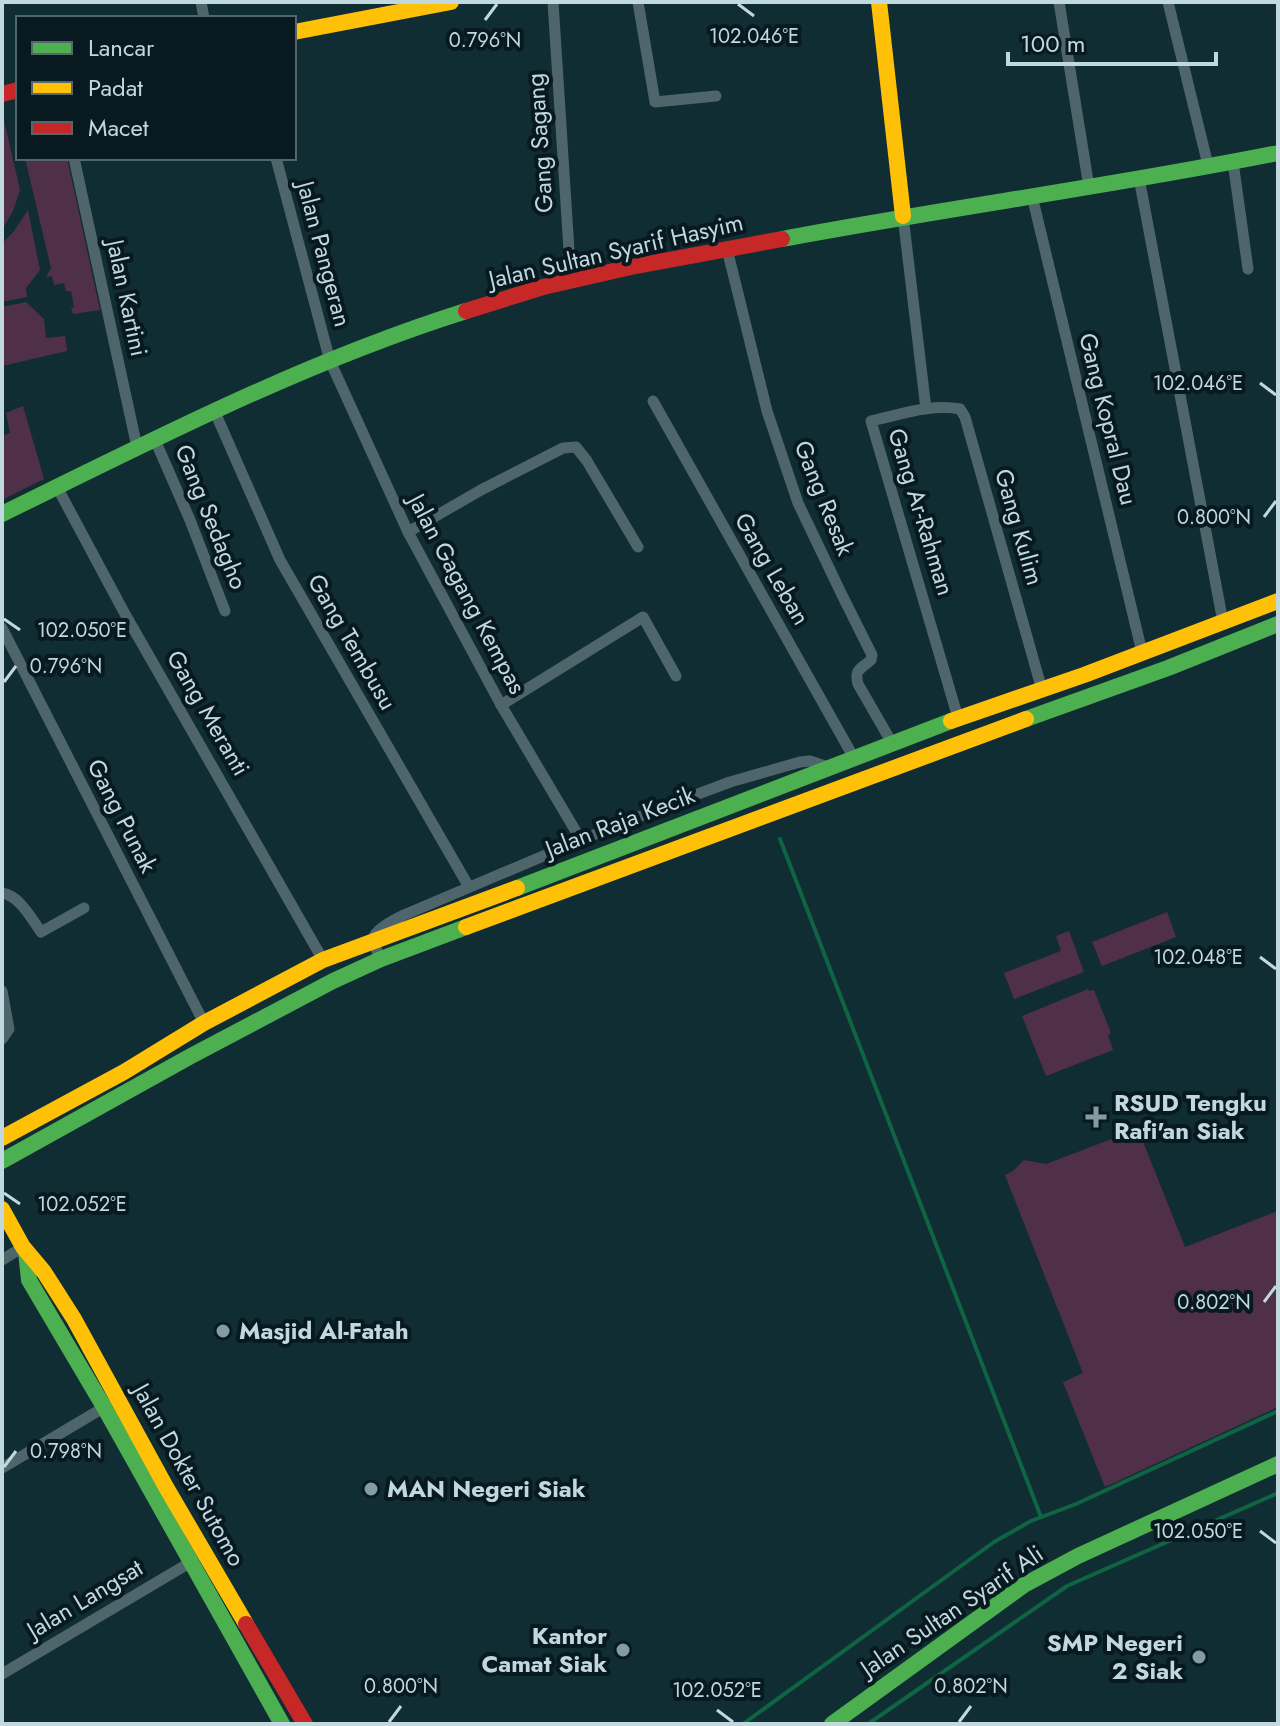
<svg xmlns="http://www.w3.org/2000/svg" width="1280" height="1726" font-family="Jost,sans-serif">
  <rect width="100%" height="100%" fill="#112d34"/>
  <!-- green -->
  <g fill="#503049">
    <path d="M 2,112 L 20,190 L 13,211 L 2,230 Z"/>
    <path d="M 25,158 L 67,158 L 100,310 L 73,314 L 71,308 L 74,307 L 71,291 L 66,291 L 64,283 L 54,285 L 52,276 L 46,277 L 51,268 Z"/>
    <path d="M 28,210 L 40,270 L 26,288 L 27,297 L 2,302 L 2,244 L 14,231 Z"/>
    <path d="M 26,302 L 44,319 L 46,338 L 65,336 L 67,351 L 2,366 L 2,307 Z"/>
    <path d="M 23,406 L 44,479 L 2,500 L 2,436 L 10,433 L 6,413 Z"/>
    <path d="M 1167,912 L 1176,937 L 1102,966 L 1092,942 Z"/>
    <path d="M 1069,931 L 1084,972 L 1014,999 L 1004,973 L 1061,951 L 1056,936 Z"/>
    <path d="M 1088,989 L 1089,991 L 1094,990 L 1111,1033 L 1108,1035 L 1113,1050 L 1046,1076 L 1022,1016 Z"/>
    <path d="M 1138,1129 L 1185,1247 L 1278,1211 L 1278,1407 L 1105,1487 L 1063,1382 L 1083,1373 L 1005,1175 L 1013,1171 L 1024,1160 L 1046,1164 Z"/>
  </g>
  <g fill="none" stroke-linecap="round" stroke-linejoin="round">
    <!-- stream -->
    <g stroke="#0f6443" stroke-width="4">
      <path d="M 780,839 L 1041,1517"/>
      <path d="M 743,1724 L 994,1542 L 1031,1521 L 1076,1504 L 1278,1411"/>
      <path d="M 868,1724 L 1067,1586 L 1278,1493"/>
    </g>
    <!-- street -->
    <g stroke="#4f656c" stroke-width="11">
      <path d="M 201,2 L 204,18"/>
      <path d="M 553,2 L 571,281"/>
      <path d="M 638,2 L 655,102 L 716,96"/>
      <path d="M 1059,2 L 1089,187"/>
      <path d="M 1168,2 L 1208,165"/>
      <path d="M 74,158 L 137,447"/>
      <path d="M 276,158 L 330,361 L 408,532 L 501,705 L 581,840"/>
      <path d="M 1233,162 L 1248,269"/>
      <path d="M 1139,178 L 1223,622"/>
      <path d="M 1032,196 L 1142,652"/>
      <path d="M 903,216 L 926,409"/>
      <path d="M 727,249 L 767,411 L 798,503 L 842,595 L 872,655 L 871,660 C 861,669 854,669 858,684 L 892,743"/>
      <path d="M 653,401 L 854,758"/>
      <path d="M 214,410 L 280,560 L 469,887"/>
      <path d="M 155,440 L 190,520 L 225,611"/>
      <path d="M 57,487 L 125,614 L 323,960"/>
      <path d="M 408,532 L 481,490 L 563,448 L 576,447 L 587,461 L 638,547"/>
      <path d="M 2,628 L 204,1023"/>
      <path d="M 501,705 L 643,617 L 676,676"/>
      <path d="M 958,718 L 871,421 C 899,415 932,403 960,409 L 965,417 L 1042,690"/>
      <path d="M 2,893 C 20,896 31,918 41,932 L 84,908"/>
      <path d="M 381,959 C 379,954 373,945 373,940 C 373,930 396,919 404,915 L 581,840 L 666,806 L 730,782 L 800,762 L 810,761 L 828,767"/>
      <path d="M 2,991 L 9,1029 L 2,1039"/>
      <path d="M 2,1260 L 23,1247"/>
      <path d="M 2,1468 L 108,1405"/>
      <path d="M 2,1674 L 191,1562"/>
    </g>
    <!-- fast -->
    <g stroke="#4caf50" stroke-width="16">
      <path d="M 782,239 C 947,208 1113,186 1278,153"/>
      <path d="M 2,514 C 153,440 304,362 466,311"/>
      <path d="M 1026,719 L 1168,668 L 1278,624"/>
      <path d="M 517,888 L 951,721"/>
      <path d="M 2,1161 L 191,1056 L 333,981 L 381,959 L 466,927"/>
      <path d="M 26,1252 L 29,1280 L 104,1407 L 282,1724"/>
      <path d="M 832,1724 L 1024,1585 L 1078,1556 L 1278,1464"/>
    </g>
    <!-- slow -->
    <g stroke="#ffc107" stroke-width="16">
      <path d="M 879,2 L 903,216"/>
      <path d="M 294,32 L 451,2"/>
      <path d="M 951,721 L 1084,675 L 1278,601"/>
      <path d="M 466,927 L 1026,719"/>
      <path d="M 2,1138 L 124,1072 L 204,1023 L 323,960 L 517,888"/>
      <path d="M 2,1209 L 23,1247 L 44,1272 L 74,1319 L 166,1487 L 246,1624"/>
    </g>
    <!-- jam -->
    <g stroke="#c62828" stroke-width="16">
      <path d="M 2,94 L 18,90"/>
      <path d="M 466,311 L 543,287 L 631,267 L 782,239"/>
      <path d="M 246,1624 L 305,1724"/>
    </g>
  </g>
  <!-- ticks -->
  <path fill="none" stroke="#c1d8df" stroke-width="3" d="M 738,4 L 754,16M 485,20 L 497,4M 1260,383 L 1276,395M 1264,517 L 1276,501M 4,619 L 20,630M 4,682 L 16,666M 1260,957 L 1276,969M 4,1193 L 20,1204M 1264,1302 L 1276,1286M 4,1467 L 16,1451M 1260,1531 L 1276,1543M 717,1710 L 733,1722M 389,1722 L 401,1706M 959,1722 L 971,1706"/>
  <!-- markers -->
  <g fill="#839ca3" stroke="#081a20" stroke-width="3">
    <path d="M1092 1105h8v8h8v8h-8v8h-8v-8h-8v-8h8z"/>
    <circle cx="223" cy="1331" r="8"/>
    <circle cx="371" cy="1489" r="8"/>
    <circle cx="623" cy="1650" r="8"/>
    <circle cx="1199" cy="1657" r="8"/>
  </g>
  <g text-anchor="middle" stroke-width="8" stroke-linejoin="round" paint-order="stroke">
    <!-- street labels -->
    <g font-size="24" fill="#c1d8df" stroke="#081a20">
      <text transform="translate(540 143) rotate(-94)" y="8">Gang Sagang</text>
      <text transform="translate(616 251) rotate(-13)" y="8">Jalan Sultan Syarif Hasyim</text>
      <text transform="translate(324 254) rotate(75)" y="8">Jalan Pangeran</text>
      <text transform="translate(127 298) rotate(78)" y="8">Jalan Kartini</text>
      <text transform="translate(1108 419) rotate(76)" y="8">Gang Kopral Dau</text>
      <text transform="translate(824 498) rotate(68)" y="8">Gang Resak</text>
      <text transform="translate(921 512) rotate(73)" y="8">Gang Ar-Rahman</text>
      <text transform="translate(211 517) rotate(68)" y="8">Gang Sedagho</text>
      <text transform="translate(1019 527) rotate(74)" y="8">Gang Kulim</text>
      <text transform="translate(772 569) rotate(60)" y="8">Gang Leban</text>
      <text transform="translate(467 594) rotate(62)" y="8">Jalan Gagang Kempas</text>
      <text transform="translate(352 642) rotate(60)" y="8">Gang Tembusu</text>
      <text transform="translate(208 713) rotate(60)" y="8">Gang Meranti</text>
      <text transform="translate(122 816) rotate(63)" y="8">Gang Punak</text>
      <text transform="translate(620 822) rotate(-21)" y="8">Jalan Raja Kecik</text>
      <text transform="translate(189 1475) rotate(61)" y="8">Jalan Dokter Sutomo</text>
      <text transform="translate(85 1599) rotate(-31)" y="8">Jalan Langsat</text>
      <text transform="translate(952 1611) rotate(-34)" y="8">Jalan Sultan Syarif Ali</text>
    </g>
    <!-- poi labels -->
    <g font-size="24" font-weight="bold" fill="#c1d8df" stroke="#081a20" text-anchor="start">
      <text x="1114" y="1111">RSUD Tengku<tspan x="1114" dy="28">Rafi'an Siak</tspan></text>
      <text x="239" y="1339">Masjid Al-Fatah</text>
      <text x="387" y="1497">MAN Negeri Siak</text>
      <text x="607" y="1644" text-anchor="end">Kantor<tspan x="607" dy="28">Camat Siak</tspan></text>
      <text x="1183" y="1651" text-anchor="end">SMP Negeri<tspan x="1183" dy="28">2 Siak</tspan></text>
    </g>
  </g>
  <g font-size="20" text-anchor="middle" fill="#c1d8df" stroke="#081a20" stroke-width="8" stroke-linejoin="round" paint-order="stroke">
    <text x="754" y="43">102.046°E</text>
    <text x="485" y="47">0.796°N</text>
    <text x="1198" y="390">102.046°E</text>
    <text x="1214" y="524">0.800°N</text>
    <text x="82" y="637">102.050°E</text>
    <text x="66" y="673">0.796°N</text>
    <text x="1198" y="964">102.048°E</text>
    <text x="82" y="1211">102.052°E</text>
    <text x="1214" y="1309">0.802°N</text>
    <text x="66" y="1458">0.798°N</text>
    <text x="1198" y="1538">102.050°E</text>
    <text x="401" y="1693">0.800°N</text>
    <text x="971" y="1693">0.802°N</text>
    <text x="717" y="1697">102.052°E</text>
  </g>
  <!-- border -->
  <rect width="1280" height="1726" fill="none" stroke="#c1d8df" stroke-width="8"/>
  <!-- legend -->
  <rect x="16" y="16" width="280" height="144" fill="#081a20" stroke="#52666c" stroke-width="2"/>
  <rect x="32" y="42" width="40" height="12" fill="#4caf50" stroke="#52666c" stroke-width="2"/>
  <text x="88" y="56" font-size="24" fill="#c1d8df">Lancar</text>
  <rect x="32" y="82" width="40" height="12" fill="#ffc107" stroke="#52666c" stroke-width="2"/>
  <text x="88" y="96" font-size="24" fill="#c1d8df">Padat</text>
  <rect x="32" y="122" width="40" height="12" fill="#c62828" stroke="#52666c" stroke-width="2"/>
  <text x="88" y="136" font-size="24" fill="#c1d8df">Macet</text>
  <!-- scale -->
  <path d="M1008 52v12h208v-12" fill="none" stroke="#c1d8df" stroke-width="4"/>
  <text x="1020" y="52" font-size="24" fill="#c1d8df" stroke="#081a20" stroke-width="6" paint-order="stroke">100 m</text>
</svg>
